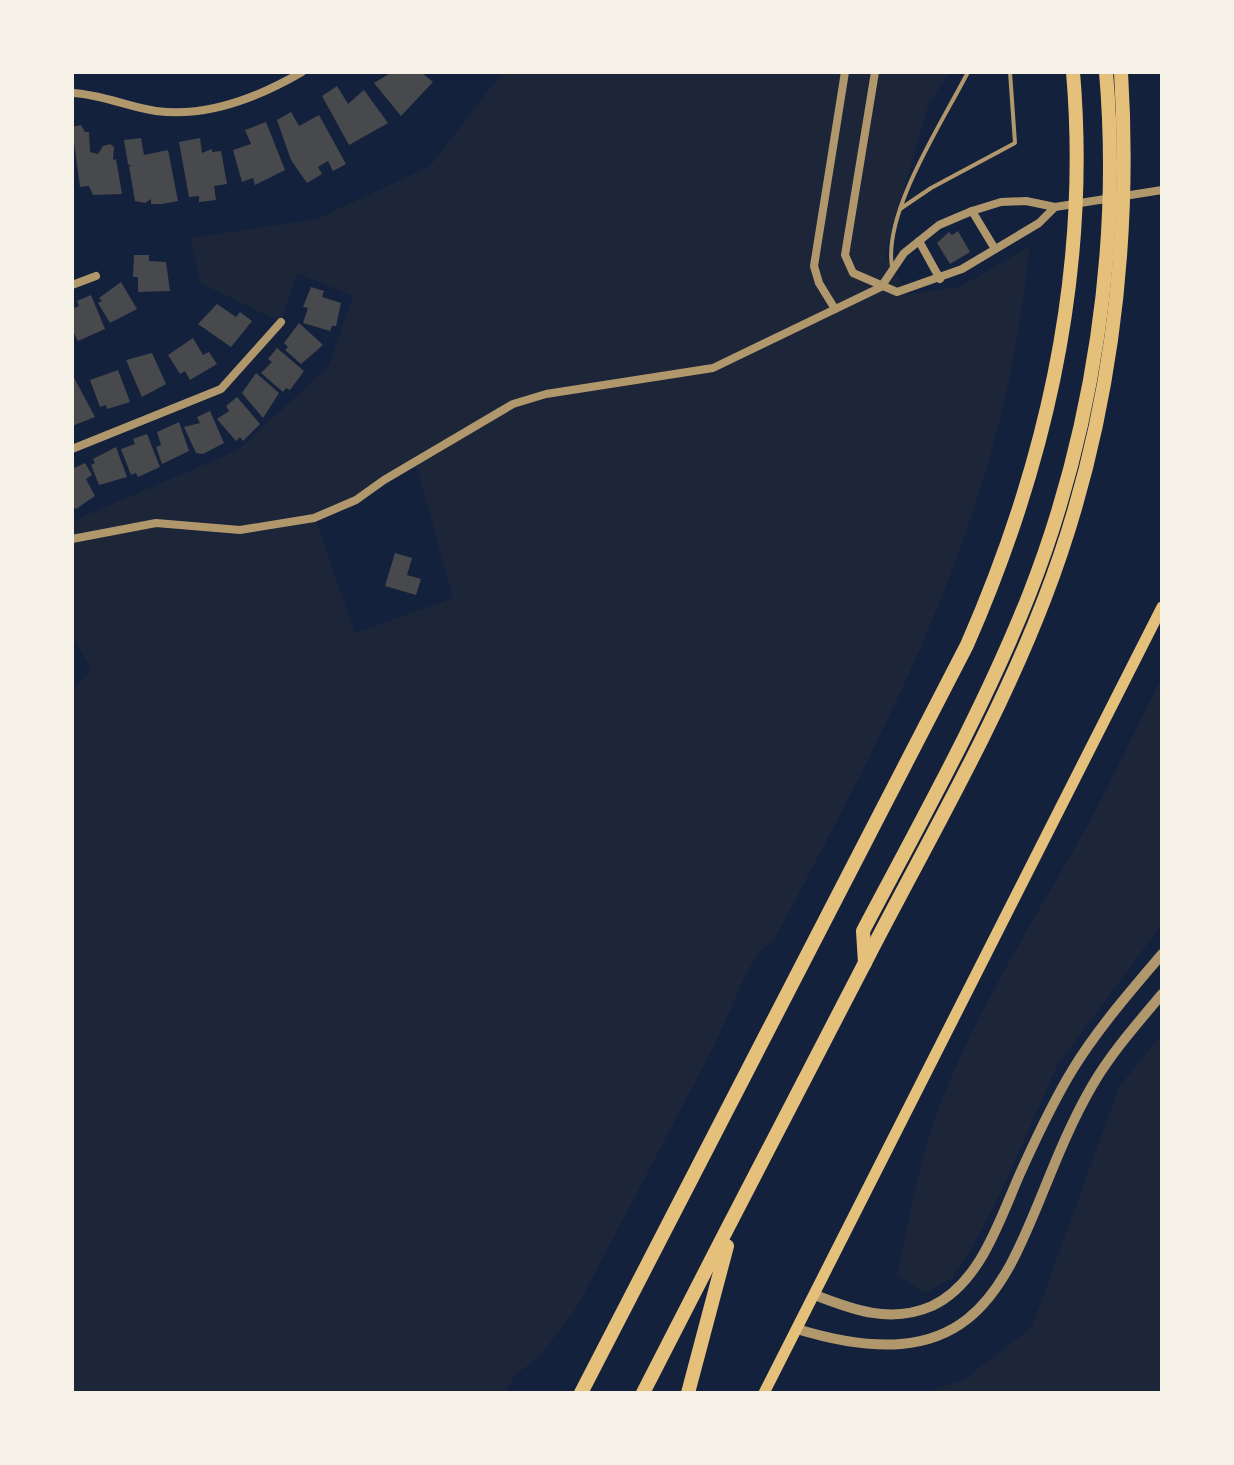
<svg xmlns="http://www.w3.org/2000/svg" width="1234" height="1465" font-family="Karla,sans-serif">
  <rect width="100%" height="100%" fill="#14213d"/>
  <!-- green -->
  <g fill="#1d2539" fill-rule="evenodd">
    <path d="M 503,72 L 950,72 L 929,103 L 885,255 L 908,294 L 959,287 L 1029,247 C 1006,508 893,716 773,942 L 761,950 L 747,972 L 716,1042 L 577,1307 L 540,1356 L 514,1376 L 506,1393 L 72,1393 L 72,691 L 91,670 L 72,634 L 72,521 L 238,450 L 329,366 L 353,296 L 297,273 L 281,322 L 200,283 L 191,238 L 317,219 L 430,166 ZM 416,464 L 453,598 L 355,633 L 315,518 L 356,500 Z"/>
    <path d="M 1162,677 L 1162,924 L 1057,1066 L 999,1196 L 969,1253 L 951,1279 L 925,1293 L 897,1276 C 909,1219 919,1160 940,1105 C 979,1004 1039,913 1091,819 C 1116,772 1138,724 1162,677 Z"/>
    <path d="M 1162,1034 L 1162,1393 L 923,1393 L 965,1379 L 1032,1327 L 1119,1087 Z"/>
  </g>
  <!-- building -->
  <g fill="#48494c">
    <path d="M 392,72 L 421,72 L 433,82 L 401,116 L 374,83 Z"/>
    <path d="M 337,86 L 348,104 L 364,90 L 388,123 L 349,145 L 322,96 Z"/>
    <path d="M 291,112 L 299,126 L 319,115 L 346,164 L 333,171 L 328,161 L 318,167 L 322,174 L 307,183 L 291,160 L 277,120 Z"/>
    <path d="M 266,122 L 285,170 L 255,185 L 253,178 L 242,182 L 233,150 L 251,144 L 245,130 Z"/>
    <path d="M 81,125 L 85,132 L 89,132 L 90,152 L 98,154 L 103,146 L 110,144 L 114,147 L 113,160 L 116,159 L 122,194 L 93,195 L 89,186 L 80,187 L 72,127 Z"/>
    <path d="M 141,138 L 144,155 L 168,150 L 178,201 L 162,204 L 151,204 L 151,199 L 145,203 L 135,201 L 129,166 L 132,166 L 128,164 L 124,140 Z"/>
    <path d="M 200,138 L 202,153 L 212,149 L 212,152 L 221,151 L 227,184 L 214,186 L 216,200 L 199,202 L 199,196 L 189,197 L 179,142 Z"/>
    <path d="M 958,231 L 970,252 L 950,264 L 937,243 L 949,232 L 952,235 Z"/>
    <path d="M 134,255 L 149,255 L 149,261 L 166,262 L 170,291 L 138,292 L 138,277 L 133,277 Z"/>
    <path d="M 121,282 L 137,309 L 110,323 L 98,303 L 102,301 L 99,298 Z"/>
    <path d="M 311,287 L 324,291 L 322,297 L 341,303 L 336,326 L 332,326 L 330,331 L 303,323 L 308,308 L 303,307 Z"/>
    <path d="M 91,295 L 105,329 L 78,341 L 72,329 L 72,309 L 79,306 L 77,301 Z"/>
    <path d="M 217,304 L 236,317 L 240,312 L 252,321 L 231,347 L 198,324 Z"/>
    <path d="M 299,323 L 323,345 L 301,364 L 285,350 L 288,347 L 284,343 Z"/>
    <path d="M 193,338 L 203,355 L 209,352 L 217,364 L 190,380 L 185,371 L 180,374 L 168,355 Z"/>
    <path d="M 277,348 L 304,371 L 290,390 L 286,388 L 283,392 L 261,373 L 272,362 L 268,359 Z"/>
    <path d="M 152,353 L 166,384 L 142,397 L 126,360 Z"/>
    <path d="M 118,370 L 130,402 L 107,409 L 106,405 L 100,407 L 90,380 Z"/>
    <path d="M 256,373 L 279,393 L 263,418 L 242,393 Z"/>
    <path d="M 72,374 L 95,417 L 72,426 Z"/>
    <path d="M 237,397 L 260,424 L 243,441 L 240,437 L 236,441 L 217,419 L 229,411 L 226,406 Z"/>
    <path d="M 210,411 L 224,443 L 203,454 L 196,453 L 184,427 L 200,423 L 197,417 Z"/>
    <path d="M 179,422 L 189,451 L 162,464 L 156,447 L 161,445 L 157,432 Z"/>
    <path d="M 147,434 L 160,467 L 138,477 L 136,473 L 131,475 L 121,449 L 135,444 L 133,439 Z"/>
    <path d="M 116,447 L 127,477 L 99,485 L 91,465 L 95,463 L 93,459 Z"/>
    <path d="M 85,463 L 92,475 L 86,479 L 95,496 L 76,509 L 72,506 L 72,469 Z"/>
    <path d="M 395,553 L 412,558 L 407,575 L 421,579 L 416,595 L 385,586 Z"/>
  </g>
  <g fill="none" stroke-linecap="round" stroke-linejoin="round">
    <!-- service -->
    <g stroke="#b1986c" stroke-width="4">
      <path d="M 900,209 L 931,188 L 1015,143 L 1010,72"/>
      <path d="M 892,267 C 883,212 942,123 968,72"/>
    </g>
    <!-- minor -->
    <g stroke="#b1986c" stroke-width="8">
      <path d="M 875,72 L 845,255 L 853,273 L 897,292 L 962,269 L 1039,223 L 1055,207 L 1162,190"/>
      <path d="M 72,93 C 101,94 128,107 156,111 C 207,118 259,97 302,72"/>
      <path d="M 972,211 L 995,249"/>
      <path d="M 919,241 L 940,279"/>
      <path d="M 72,285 L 96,276"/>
      <path d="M 835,309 L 819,283 L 814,266 L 845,72"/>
      <path d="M 72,449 L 221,389 L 281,322"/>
      <path d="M 72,539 L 156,523 L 240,530 L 314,518 L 356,500 L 384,480 L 513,404 L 546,394 L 713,368 L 881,287 L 904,253 L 939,225 L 972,211 L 1001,202 L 1026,201 L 1055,207"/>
    </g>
    <!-- tertiary -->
    <g stroke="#b1986c" stroke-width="10">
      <path d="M 815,1295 C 853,1310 891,1324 932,1306 C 983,1282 1001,1214 1023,1167 C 1038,1134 1054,1100 1073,1069 C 1098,1028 1131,991 1162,954"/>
      <path d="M 797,1329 C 1020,1397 1009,1229 1092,1086 C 1111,1053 1137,1024 1162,994"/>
    </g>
    <!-- secondary -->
    <path stroke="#e5c07b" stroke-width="11" d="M 764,1393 L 1162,607"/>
    <!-- motorway -->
    <g stroke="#e5c07b" stroke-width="14">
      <path d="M 865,963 L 863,931 C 921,821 983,711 1029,595 C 1093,432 1121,246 1106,72"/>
      <path d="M 581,1393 L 967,645 C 1046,465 1090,270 1073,72"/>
      <path d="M 643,1393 C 718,1246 794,1099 870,953 C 930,837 997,722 1044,600 C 1109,432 1132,251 1121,72"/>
      <path d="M 688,1393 L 727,1246"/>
    </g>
  </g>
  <!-- border -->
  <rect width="1234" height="1465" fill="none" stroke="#f6f1e7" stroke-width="148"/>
</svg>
